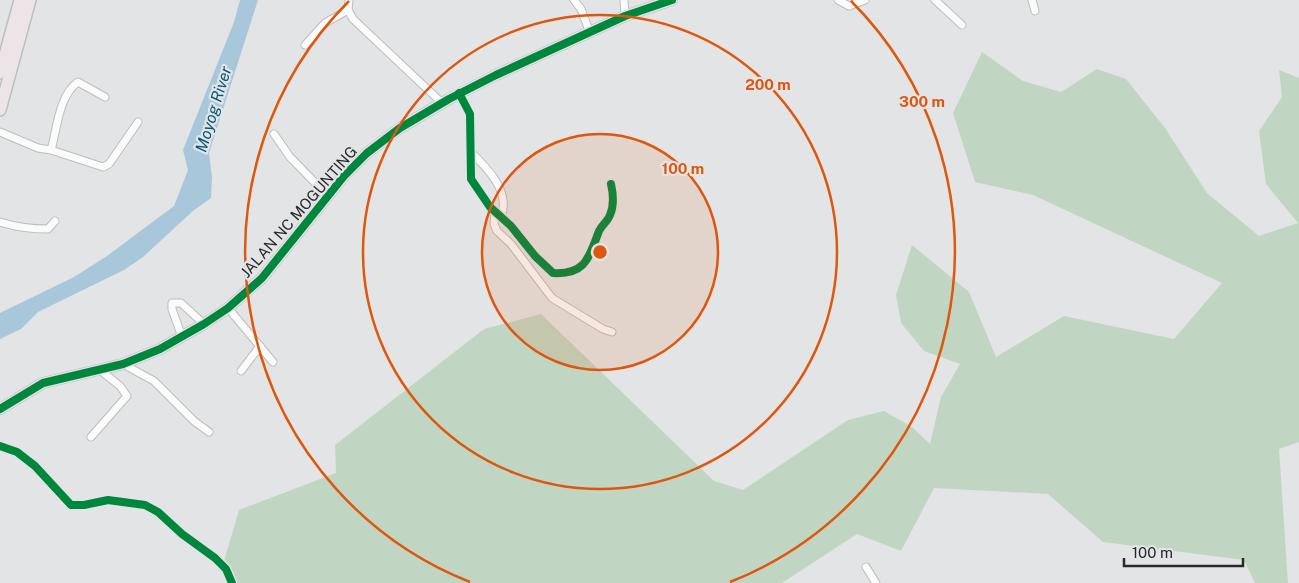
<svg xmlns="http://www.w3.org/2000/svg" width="1299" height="583" font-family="'Public Sans',sans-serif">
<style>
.green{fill:#c1d6c2}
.water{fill:#a8c7db}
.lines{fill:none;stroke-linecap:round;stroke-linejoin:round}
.street-casing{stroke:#bcbebe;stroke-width:9}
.secondary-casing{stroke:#bcbebe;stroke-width:12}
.primary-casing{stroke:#bdbebf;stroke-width:14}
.street{stroke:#fbfbfb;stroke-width:7}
.secondary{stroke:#f3eff0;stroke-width:10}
.primary{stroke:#ece4e6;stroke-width:11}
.cycleway-casing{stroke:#e2e4e6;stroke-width:11}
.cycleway{stroke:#00873e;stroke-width:8}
.ring{fill:none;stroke:#de570e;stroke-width:2.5}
.labels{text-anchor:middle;stroke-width:4.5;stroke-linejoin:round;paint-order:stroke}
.street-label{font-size:15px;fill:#28292a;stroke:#e2e4e6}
.water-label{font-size:16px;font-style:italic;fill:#04567c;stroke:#e2e4e6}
.centre{fill:#de570e;stroke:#e2e4e6;stroke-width:2.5}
.ring-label{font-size:15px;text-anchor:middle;font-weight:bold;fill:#de570e;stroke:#e2e4e6;stroke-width:4.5;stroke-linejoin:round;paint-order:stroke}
</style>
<rect width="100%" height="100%" fill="#e3e4e5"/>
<!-- green -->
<path class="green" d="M 982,52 L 1023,81 L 1061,92 L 1097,69 L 1126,79 L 1165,128 L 1207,193 L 1259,236 L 1298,223 L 1266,184 L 1259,131 L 1282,97 L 1279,70 L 1299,78 L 1299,442 L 1279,449 L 1288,583 L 1255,583 L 1244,560 L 1103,542 L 1048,494 L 934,488 L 901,551 L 857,534 L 782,583 L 230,583 L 222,568 L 239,510 L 336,473 L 335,445 L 484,329 L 541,314 L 714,481 L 743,490 L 848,420 L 884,411 L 912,427 L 930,444 L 941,397 L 960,364 L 924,351 L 901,323 L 896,295 L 912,245 L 969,292 L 996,357 L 1064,316 L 1174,339 L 1222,283 L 1033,195 L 975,182 L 953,113 Z"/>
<!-- water -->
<path class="water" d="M 240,0 L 258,0 L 209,153 L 212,177 L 211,198 L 194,210 L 143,257 L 124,270 L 38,312 L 21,329 L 0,339 L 0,313 L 74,277 L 107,256 L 174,206 L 188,170 L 183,150 L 234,22 Z"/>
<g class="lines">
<defs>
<g id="street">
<path d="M 349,0 L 348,10 L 353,19 L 442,103"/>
<path d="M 574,0 L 581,9 L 590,33"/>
<path d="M 624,0 L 625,16"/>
<path d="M 838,0 L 849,6 L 865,0"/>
<path d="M 935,0 L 962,25"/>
<path d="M 1032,0 L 1035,11"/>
<path d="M 305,45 L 325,23 L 348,10"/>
<path d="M 459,93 L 470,114 L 471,179 L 490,207 L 511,226 L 535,256 L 553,273 C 586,275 589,257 599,231 C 602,225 608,221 610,215 C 614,206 613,193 611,184"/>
<path d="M 0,132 L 38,148 L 51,150 C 57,129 59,95 78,82 L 105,97"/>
<path d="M 274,134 L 290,157 L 327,195"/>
<path d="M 51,150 L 103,167 L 109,164 L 138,122"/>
<path d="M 470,151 C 487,168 511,191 501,217"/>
<path d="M 495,213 L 494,224 L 497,231 L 511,244 L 552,298 L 603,329 L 612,332"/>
<path d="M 0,222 C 16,227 31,229 48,229 L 55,221"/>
<path d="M 228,308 L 273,362"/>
<path d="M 182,337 L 172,309 L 172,303 L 181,303 L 204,324"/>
<path d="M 123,364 L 154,381 L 194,421 L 209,432"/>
<path d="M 241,371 L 260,346"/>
<path d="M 91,437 L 127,396 L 120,386 L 100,370"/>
<path d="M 0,446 L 17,452 L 35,466 L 71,505 L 84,505 L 108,500 L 145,505 L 158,512 L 182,534 L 215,558 L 226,569 L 232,583"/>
<path d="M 866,567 L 876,583"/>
</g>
<path id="secondary" d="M 0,409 L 43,383 L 123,364 L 160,349 L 204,324 L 228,308 L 262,278 L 344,176 L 367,153 L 400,128 L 449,99 L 496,75 L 625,16 L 672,0"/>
<g id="primary">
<path d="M 0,73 L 20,0"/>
<path d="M 0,110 L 30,0"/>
</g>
</defs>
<!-- street casing -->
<use href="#street" class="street-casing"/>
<!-- secondary casing -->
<use href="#secondary" class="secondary-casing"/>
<!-- primary casing -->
<use href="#primary" class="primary-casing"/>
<!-- street -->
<use href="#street" class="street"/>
<!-- secondary -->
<use href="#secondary" class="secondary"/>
<!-- primary -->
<use href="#primary" class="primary"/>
<defs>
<g id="cycleway">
<path d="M 459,93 L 470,114 L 471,179 L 490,207 L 511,226 L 535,256 L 553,273 C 586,275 589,257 599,231 C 602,225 608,221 610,215 C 614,206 613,193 611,184"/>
<path d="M 0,409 L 43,383 L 123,364 L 160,349 L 204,324 L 228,308 L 262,278 L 344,176 L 367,153 L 400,128 L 449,99 L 496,75 L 625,16 L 672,0"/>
<path d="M 0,446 L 17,452 L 35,466 L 71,505 L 84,505 L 108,500 L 145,505 L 158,512 L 182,534 L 215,558 L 226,569 L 232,583"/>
</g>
</defs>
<!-- cycleway casing -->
<use href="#cycleway" class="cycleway-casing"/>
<!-- cycleway -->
<use href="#cycleway" class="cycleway"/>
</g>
<!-- distance rings -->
<circle cx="600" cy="252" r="118" fill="#de570e" fill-opacity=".12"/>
<g class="ring">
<circle cx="600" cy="252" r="118"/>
<circle cx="600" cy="252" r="237"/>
<path d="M470 582A355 355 0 0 1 349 1M851 1A355 355 0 0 1 730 582"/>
</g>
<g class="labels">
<!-- street labels -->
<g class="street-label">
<text transform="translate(299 212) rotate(-49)" y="5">JALAN NC MOGUNTING</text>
</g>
<!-- water labels -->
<g class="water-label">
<text transform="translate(213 109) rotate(-73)" y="6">Moyog River</text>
</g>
</g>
<circle cx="600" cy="252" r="8" class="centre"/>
<g class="ring-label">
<text x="768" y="90">200 m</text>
<text x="922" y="107">300 m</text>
<text x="683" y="174">100 m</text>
</g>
<!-- scale -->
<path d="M1124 558v8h119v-8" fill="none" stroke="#28292a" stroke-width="2.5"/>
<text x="1132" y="558" font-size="15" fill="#28292a" stroke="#e2e4e6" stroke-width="4" paint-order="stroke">100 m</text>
</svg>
